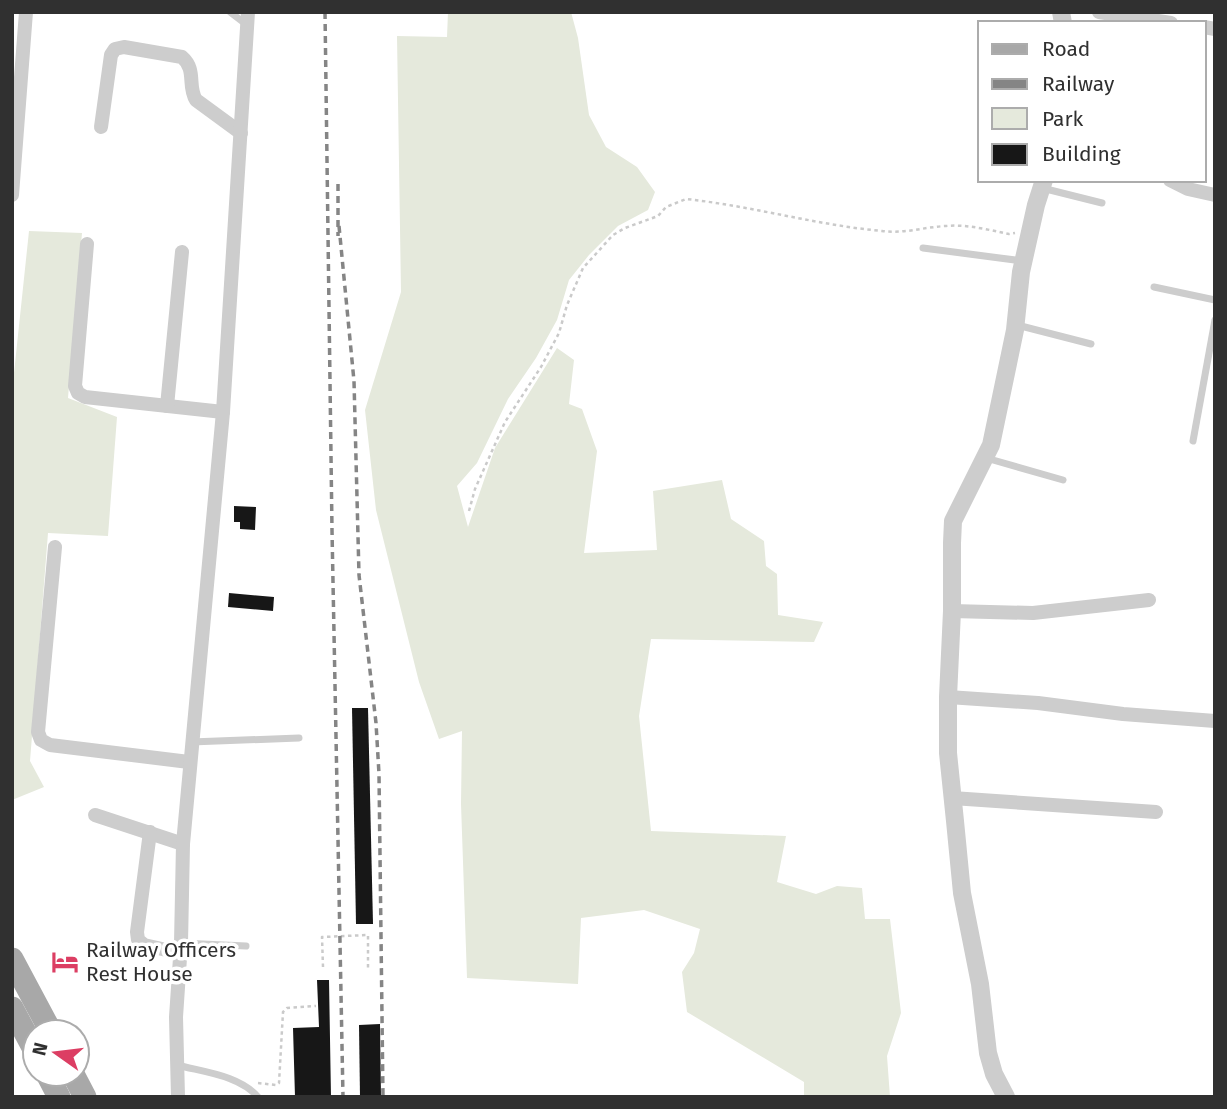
<svg xmlns="http://www.w3.org/2000/svg" width="1227" height="1109" font-family="'Fira Sans',sans-serif">
<style>
.green{fill:#e5e9dc}
.building{fill:#171717}
.lines{fill:none;stroke-linecap:round;stroke-linejoin:round}
.path{stroke:#cacaca;stroke-width:2.5;stroke-dasharray:3.5 3.5;stroke-linecap:butt}
.service{stroke:#cdcdcd;stroke-width:7}
.minor{stroke:#cdcdcd;stroke-width:14}
.tertiary{stroke:#cdcdcd;stroke-width:18}
.primary{stroke:#a8a8a8;stroke-width:23}
.rail{stroke:#858585;stroke-width:3.5;stroke-dasharray:7 5;stroke-linecap:butt}
.labels{text-anchor:middle;stroke-width:7;stroke-linejoin:round;paint-order:stroke}
.poi-label{font-size:21px;fill:#303030;stroke:#fff;text-anchor:start}
</style>
<rect width="100%" height="100%" fill="#fff"/>
<!-- green -->
<g class="green">
<path d="M 448,12 L 571,12 L 578,38 L 589,115 L 606,147 L 637,167 L 655,192 L 648,210 L 618,226 L 589,255 L 569,280 L 557,320 L 536,358 L 508,399 L 477,463 L 457,486 L 468,527 L 495,448 L 557,348 L 574,360 L 569,404 L 582,409 L 597,451 L 584,553 L 657,550 L 653,491 L 722,480 L 731,519 L 764,541 L 766,566 L 777,574 L 778,615 L 823,622 L 814,642 L 651,639 L 639,716 L 651,831 L 786,836 L 777,882 L 816,894 L 837,886 L 862,888 L 865,919 L 890,919 L 901,1013 L 887,1056 L 890,1097 L 804,1097 L 804,1082 L 687,1012 L 682,972 L 694,953 L 700,929 L 644,910 L 581,918 L 578,984 L 467,978 L 461,804 L 462,731 L 439,739 L 419,682 L 376,510 L 365,410 L 401,292 L 397,36 L 447,37 Z"/>
<path d="M 29,231 L 82,233 L 68,398 L 117,417 L 108,536 L 48,533 L 30,761 L 44,787 L 12,800 L 12,392 Z"/>
</g>
<!-- building -->
<g class="building">
<path d="M 234,506 L 256,507 L 255,530 L 240,529 L 240,522 L 234,522 Z"/>
<path d="M 229,593 L 274,597 L 273,611 L 228,607 Z"/>
<path d="M 352,708 L 368,708 L 373,924 L 356,924 Z"/>
<path d="M 317,980 L 329,980 L 331,1097 L 295,1097 L 293,1028 L 319,1027 Z"/>
<path d="M 380,1024 L 381,1097 L 360,1097 L 359,1025 Z"/>
</g>
<g class="lines">
<!-- path -->
<g class="path">
<path d="M 469,511 L 475,489 L 505,422 L 541,367 L 559,333 L 567,305 L 583,268 L 613,235 L 625,228 L 658,216 L 666,207 L 686,199 C 752,206 816,225 882,231 C 904,234 924,227 946,226 C 967,224 989,230 1009,234 L 1015,233"/>
<path d="M 323,967 L 322,937 L 368,935 L 368,969"/>
<path d="M 258,1083 L 276,1085 L 279,1083 L 283,1012 L 287,1008 L 316,1006"/>
</g>
<!-- service -->
<g class="service">
<path d="M 230,12 L 247,25"/>
<path d="M 1042,188 L 1102,203"/>
<path d="M 923,248 L 1023,261"/>
<path d="M 1154,287 L 1215,300"/>
<path d="M 1017,325 L 1091,344"/>
<path d="M 1193,441 L 1215,320"/>
<path d="M 986,458 L 1063,480"/>
<path d="M 191,742 L 299,738"/>
<path d="M 181,943 L 246,946"/>
<path d="M 177,1065 C 203,1072 239,1075 258,1097"/>
</g>
<!-- minor -->
<g class="minor">
<path d="M 1099,12 L 1171,23"/>
<path d="M 1204,27 L 1215,29"/>
<path d="M 101,127 L 111,55 L 115,49 L 124,47 L 182,57 C 197,70 187,86 196,100 L 241,133"/>
<path d="M 1170,180 L 1188,189 L 1215,195"/>
<path d="M 12,195 L 26,12"/>
<path d="M 87,244 L 75,386 L 78,393 L 85,397 L 223,412"/>
<path d="M 167,406 L 182,252"/>
<path d="M 55,547 L 38,732 L 41,740 L 50,745 L 189,762"/>
<path d="M 952,611 L 1033,613 L 1149,600"/>
<path d="M 948,697 L 1038,703 L 1123,714 L 1215,721"/>
<path d="M 952,798 L 1156,812"/>
<path d="M 95,815 L 183,844"/>
<path d="M 150,832 L 137,932 L 138,940 L 144,945 L 180,953"/>
<path d="M 178,1097 L 176,1017 L 181,943 L 183,844 L 223,412 L 248,12"/>
</g>
<!-- tertiary -->
<g class="tertiary">
<path d="M 1061,12 L 1063,23"/>
<path d="M 1006,1097 L 994,1074 L 988,1053 L 980,984 L 962,893 L 955,821 L 948,753 L 948,697 L 952,611 L 952,543 L 953,521 L 991,445 L 1015,330 L 1021,272 L 1036,205 L 1044,180"/>
</g>
<!-- primary -->
<g class="primary">
<path d="M 12,959 L 51,1032"/>
<path d="M 12,1008 L 35,1051"/>
<path d="M 47,1074 L 59,1097"/>
<path d="M 73,1074 L 85,1097"/>
</g>
<!-- rail -->
<g class="rail">
<path d="M 325,12 L 332,530 L 343,1097"/>
<path d="M 338,184 L 338,236"/>
<path d="M 339,226 L 354,381 L 359,575 L 376,723 L 379,774 L 383,1097"/>
</g>
</g>
<!-- icons -->
<defs>
<symbol id="hotel-bare" viewBox="-9 -9 18 18"><path d="M-6-4.5h1.5V1H6V5H4.5V3h-9V5H-6ZM-4 0a1.8 1.8 0 1 1 3.6 0ZM.5 0V-2.5h3Q6-2.5 6 0Z" fill="#dc3e63" stroke="#fff" stroke-width="2.5" paint-order="stroke"/></symbol>
</defs>
<g fill-rule="evenodd">
<use href="#hotel-bare" x="46" y="943" width="38" height="38"/>
</g>
<g class="labels">
<!-- poi labels -->
<g class="poi-label">
<text x="86" y="957">Railway Officers<tspan x="86" dy="24">Rest House</tspan></text>
</g>
</g>
<!-- border -->
<rect width="1227" height="1109" fill="none" stroke="#303030" stroke-width="28"/>
<!-- legend -->
<rect x="978" y="21" width="228" height="161" fill="#ffffff" stroke="#acacac" stroke-width="2"/>
<rect x="992" y="44" width="35" height="10" fill="#a8a8a8" stroke="#acacac" stroke-width="2"/>
<text x="1042" y="56" font-size="21" fill="#303030">Road</text>
<rect x="992" y="79" width="35" height="10" fill="#858585" stroke="#acacac" stroke-width="2"/>
<text x="1042" y="91" font-size="21" fill="#303030">Railway</text>
<rect x="992" y="108" width="35" height="21" fill="#e5e9dc" stroke="#acacac" stroke-width="2"/>
<text x="1042" y="126" font-size="21" fill="#303030">Park</text>
<rect x="992" y="144" width="35" height="21" fill="#171717" stroke="#acacac" stroke-width="2"/>
<text x="1042" y="161" font-size="21" fill="#303030">Building</text>
<!-- north arrow -->
<g transform="translate(56 1053) rotate(284)"><circle r="33" fill="#ffffff" stroke="#acacac" stroke-width="2"/>
<path d="M0-5L12 26L0 18L-12 26Z" fill="#dc3e63"/>
<text y="-10" font-size="19" font-weight="bold" text-anchor="middle" fill="#303030">N</text>
</g>
</svg>
